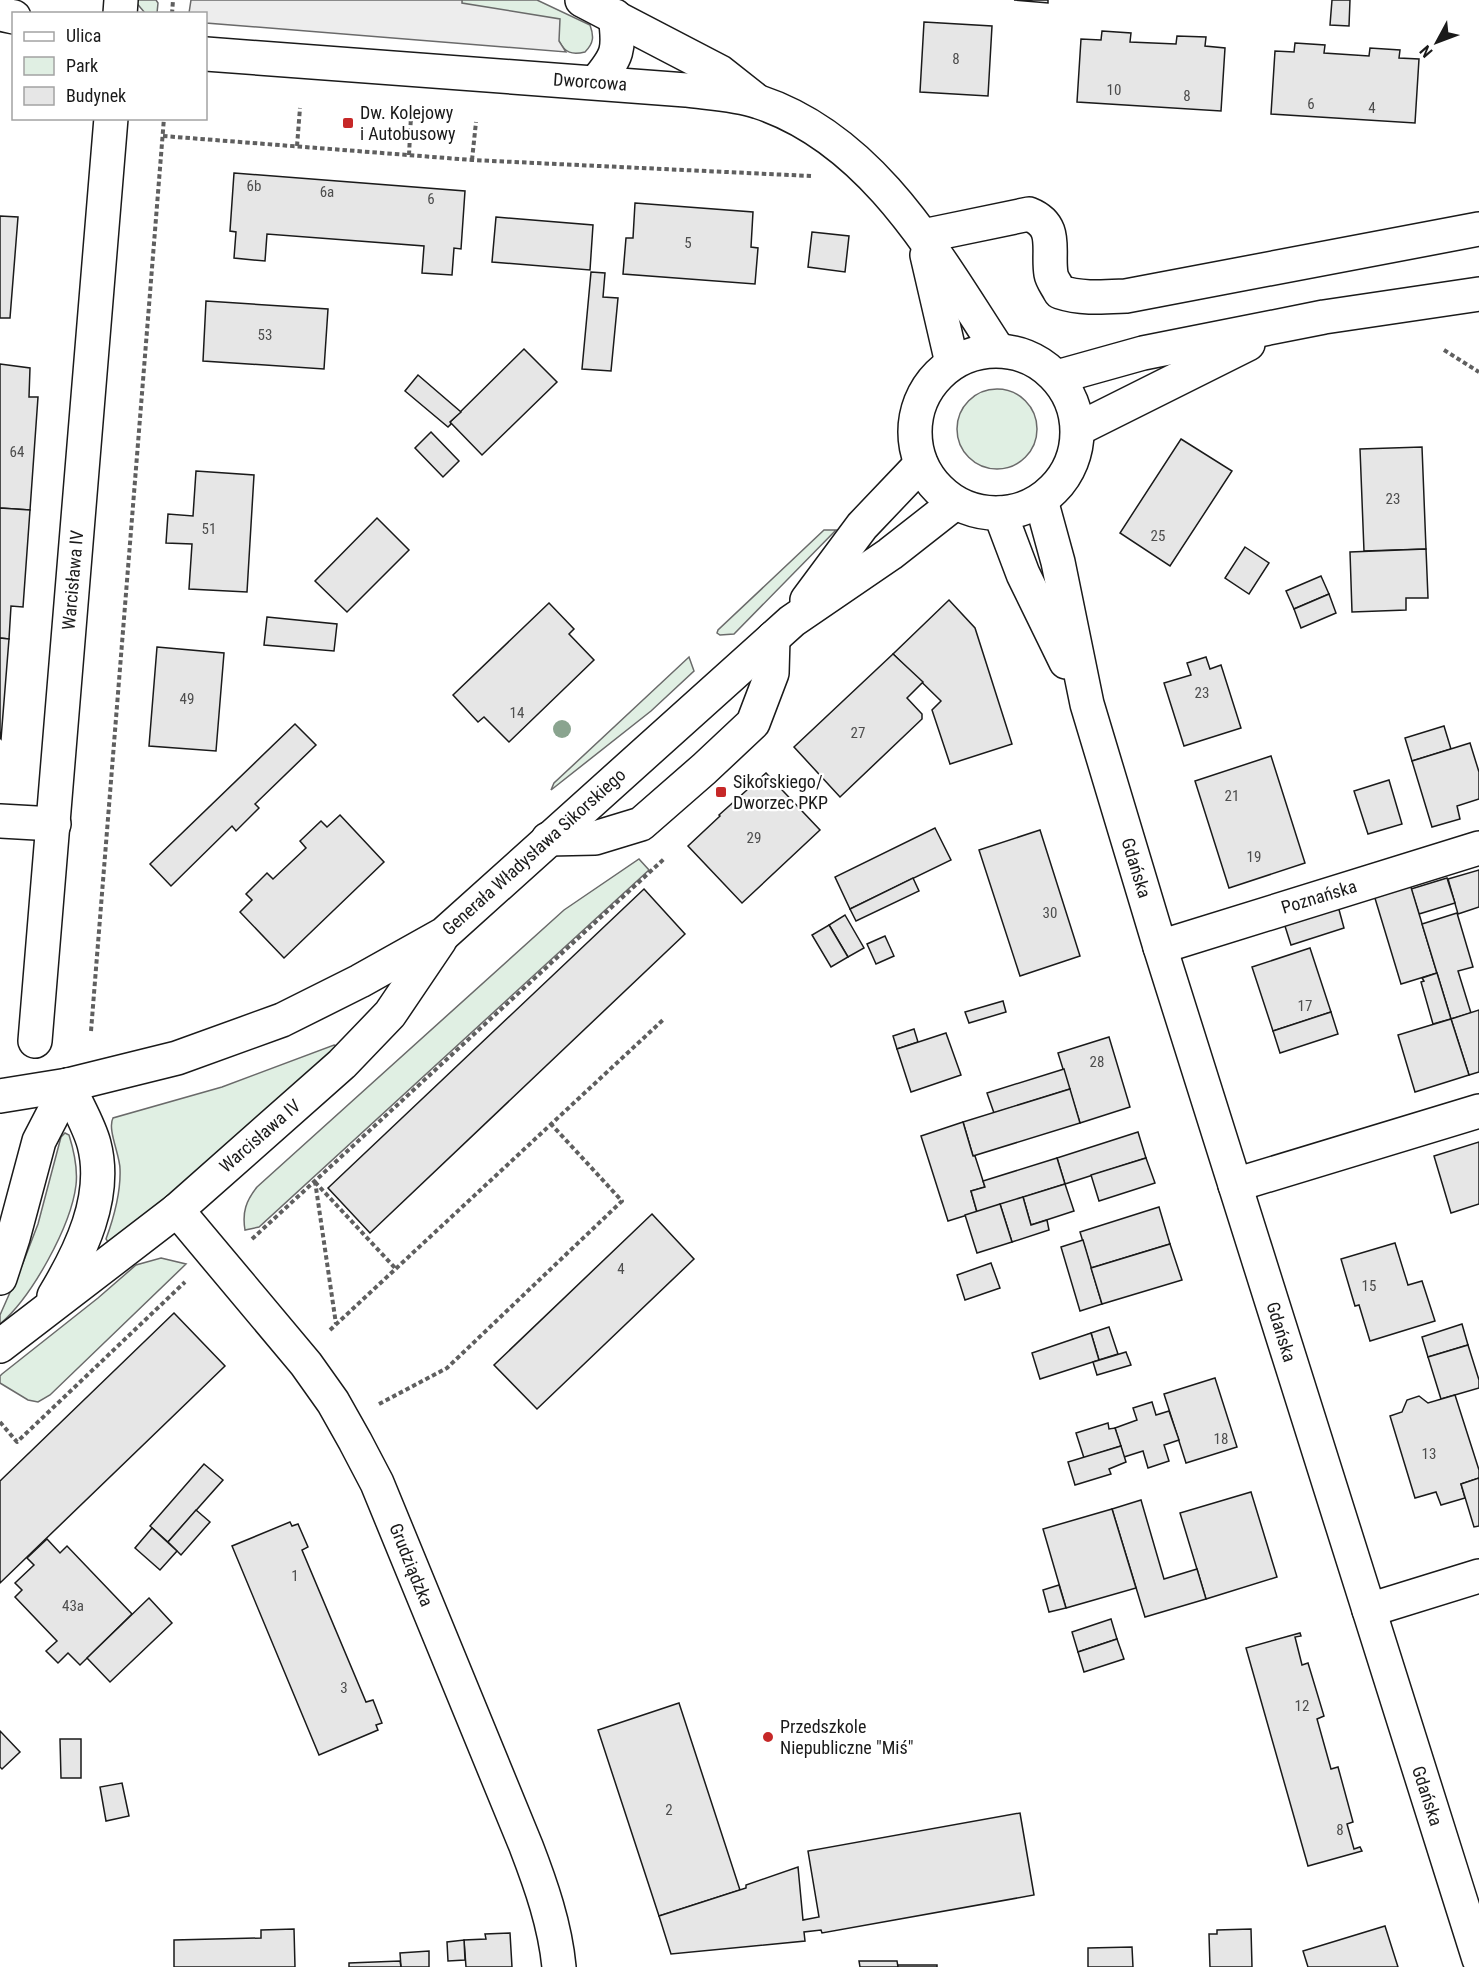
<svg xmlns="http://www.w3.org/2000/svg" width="1479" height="1967" font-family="'Roboto Condensed',sans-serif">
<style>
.green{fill:#e0efe3;stroke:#6a6a6a;stroke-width:1.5}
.parking{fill:#ededed;stroke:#6a6a6a;stroke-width:1.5}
.building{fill:#e6e6e6;stroke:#1a1a1a;stroke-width:1.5}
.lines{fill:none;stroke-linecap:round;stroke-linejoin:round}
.minor-casing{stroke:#1a1a1a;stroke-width:36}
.path{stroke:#5f5f5f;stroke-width:4;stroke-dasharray:4.5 3;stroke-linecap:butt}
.minor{stroke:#fff;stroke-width:33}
.tree{fill:#8aa48f}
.poi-dot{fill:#c62828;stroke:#fff;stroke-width:2}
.labels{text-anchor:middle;stroke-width:4.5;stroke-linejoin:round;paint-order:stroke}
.number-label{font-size:15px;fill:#4d4d4d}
.street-label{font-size:18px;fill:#1a1a1a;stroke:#fff}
.poi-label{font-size:18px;fill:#1a1a1a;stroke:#fff;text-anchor:start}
</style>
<rect width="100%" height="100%" fill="#fff"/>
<!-- green -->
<g class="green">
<path d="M 134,0 L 156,0 L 158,3 L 157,13 L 145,13 Z"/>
<path d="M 462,0 L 537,0 L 590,25 C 594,36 594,43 585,52 C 572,55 565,53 559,41 L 461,3 Z"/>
<circle cx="997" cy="429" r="40"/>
<path d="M 824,530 L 836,530 L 734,634 L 720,635 L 717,633 L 718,630 Z"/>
<path d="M 689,657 L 694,671 L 651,711 L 551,790 L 554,783 Z"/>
<path d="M 639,859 L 649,870 L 259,1227 L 245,1230 C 242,1212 246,1201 257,1187 L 564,910 Z"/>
<path d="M 334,1045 L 339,1047 L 161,1203 L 112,1241 L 108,1242 L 106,1239 C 114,1217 121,1193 120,1169 C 120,1155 107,1129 113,1118 L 222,1087 Z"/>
<path d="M 65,1133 L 69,1135 C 74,1151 78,1168 76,1185 C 71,1226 32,1297 0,1324 L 0,1315 L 23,1263 L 38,1224 L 61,1137 Z"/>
<path d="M 161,1258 L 186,1264 L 50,1395 L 38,1402 L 28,1400 L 0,1383 L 0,1376 L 2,1374 L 98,1298 L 136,1265 Z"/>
</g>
<!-- parking -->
<path class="parking" d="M 191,0 L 462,0 L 462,3 L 560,19 L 559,41 L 566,52 L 206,23 L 206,14 L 189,13 Z"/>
<!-- building -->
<g class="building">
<path d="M 1014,0 L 1048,0 L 1048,3 Z"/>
<path d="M 1332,0 L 1350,0 L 1349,26 L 1330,25 Z"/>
<path d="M 924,22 L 992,26 L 988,96 L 920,92 Z"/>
<path d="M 1102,31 L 1131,33 L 1130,42 L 1176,44 L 1177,36 L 1206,37 L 1205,46 L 1225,48 L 1221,111 L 1077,102 L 1081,39 L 1101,40 Z"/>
<path d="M 1295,43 L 1325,45 L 1324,53 L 1369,56 L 1370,48 L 1400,50 L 1399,58 L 1419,59 L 1415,123 L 1271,114 L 1275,51 L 1294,52 Z"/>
<path d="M 234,173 L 465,191 L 461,249 L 454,248 L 452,275 L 422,273 L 424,246 L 267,234 L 265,261 L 234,258 L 236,232 L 230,231 Z"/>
<path d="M 635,203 L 753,212 L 751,247 L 758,248 L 755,284 L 623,274 L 626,238 L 633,238 Z"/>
<path d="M 0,216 L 18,217 L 10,318 L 0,318 Z"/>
<path d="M 496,217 L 593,225 L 590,270 L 492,262 Z"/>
<path d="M 812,232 L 849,236 L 845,272 L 808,267 Z"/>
<path d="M 591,272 L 605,273 L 603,297 L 618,298 L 611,371 L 582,369 Z"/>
<path d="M 206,301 L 328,309 L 324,369 L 203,361 Z"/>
<path d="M 524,349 L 557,382 L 482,455 L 450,422 Z"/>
<path d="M 0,364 L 30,368 L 29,397 L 38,397 L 30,510 L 0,508 Z"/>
<path d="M 418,375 L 461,412 L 450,422 L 451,424 L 448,427 L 405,391 Z"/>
<path d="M 431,432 L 459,461 L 443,477 L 415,448 Z"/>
<path d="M 1181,439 L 1232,471 L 1170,566 L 1120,533 Z"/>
<path d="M 1422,447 L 1426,549 L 1364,551 L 1360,449 Z"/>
<path d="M 196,471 L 254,475 L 247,592 L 189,589 L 192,544 L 166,543 L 168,514 L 193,516 Z"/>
<path d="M 0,508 L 30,510 L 23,607 L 11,606 L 9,639 L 0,638 Z"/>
<path d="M 377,518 L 409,550 L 347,612 L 315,581 Z"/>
<path d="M 1245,547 L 1269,563 L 1249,594 L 1225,578 Z"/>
<path d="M 1426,549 L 1428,598 L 1406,598 L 1406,610 L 1352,612 L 1350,552 Z"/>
<path d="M 1321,576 L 1329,594 L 1294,609 L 1286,591 Z"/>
<path d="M 1329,594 L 1336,613 L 1301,628 L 1294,609 Z"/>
<path d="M 949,600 L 975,628 L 1012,744 L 950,764 L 932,710 L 941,701 L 893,654 Z"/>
<path d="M 549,603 L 574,629 L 569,634 L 594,660 L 509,742 L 484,717 L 478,722 L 453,695 Z"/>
<path d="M 267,617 L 337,624 L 334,651 L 264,645 Z"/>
<path d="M 0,638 L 9,639 L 1,739 L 0,738 Z"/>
<path d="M 157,647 L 224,653 L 216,751 L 149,746 Z"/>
<path d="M 893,654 L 923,682 L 907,698 L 922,714 L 922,719 L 840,797 L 794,747 Z"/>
<path d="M 1206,657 L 1210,669 L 1221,665 L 1241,728 L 1184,746 L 1164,683 L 1191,675 L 1187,663 Z"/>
<path d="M 295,724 L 316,745 L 255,804 L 259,808 L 236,831 L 232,826 L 171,886 L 150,864 Z"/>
<path d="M 1444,726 L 1451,749 L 1412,761 L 1405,738 Z"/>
<path d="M 1470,743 L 1479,772 L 1479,799 L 1457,806 L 1460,819 L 1432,827 L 1412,761 Z"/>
<path d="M 1271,756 L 1305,863 L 1229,888 L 1195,781 Z"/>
<path d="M 766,773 L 820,830 L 742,903 L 688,846 L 720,816 L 719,815 Z"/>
<path d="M 1389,780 L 1402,824 L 1368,834 L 1354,791 Z"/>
<path d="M 340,815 L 384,862 L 284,958 L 240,912 L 252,900 L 246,894 L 267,873 L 273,879 L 306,848 L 300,841 L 321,821 L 327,827 Z"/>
<path d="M 935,828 L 951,860 L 850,909 L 835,877 Z"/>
<path d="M 1040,830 L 1080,956 L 1020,976 L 979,850 Z"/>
<path d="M 1479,870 L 1479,907 L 1458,914 L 1448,879 Z"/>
<path d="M 913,878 L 919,891 L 856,921 L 850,909 Z"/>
<path d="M 1447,878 L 1455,903 L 1419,914 L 1411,889 Z"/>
<path d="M 1410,884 L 1437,973 L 1401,984 L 1374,895 Z"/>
<path d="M 644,889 L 685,934 L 370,1233 L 328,1188 Z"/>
<path d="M 1338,906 L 1344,928 L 1291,945 L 1284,923 Z"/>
<path d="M 1457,913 L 1473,967 L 1458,971 L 1471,1013 L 1451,1019 L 1422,924 Z"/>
<path d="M 845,915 L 864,948 L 848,957 L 829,925 Z"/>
<path d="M 829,925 L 848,957 L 831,967 L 812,935 Z"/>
<path d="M 885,936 L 894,956 L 876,964 L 867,944 Z"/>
<path d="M 1310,948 L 1331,1012 L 1273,1031 L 1252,967 Z"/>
<path d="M 1437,973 L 1451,1019 L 1433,1024 L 1421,982 L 1424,981 L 1422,978 Z"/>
<path d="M 1003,1001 L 1006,1012 L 969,1023 L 965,1012 Z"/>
<path d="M 1479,1010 L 1479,1072 L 1469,1075 L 1451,1019 Z"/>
<path d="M 1331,1012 L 1338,1034 L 1280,1053 L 1273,1031 Z"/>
<path d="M 1451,1019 L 1469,1075 L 1415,1092 L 1398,1035 Z"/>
<path d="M 914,1029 L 918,1042 L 897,1049 L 893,1036 Z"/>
<path d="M 946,1033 L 961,1075 L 911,1092 L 897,1049 Z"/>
<path d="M 1109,1037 L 1130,1107 L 1080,1123 L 1058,1053 Z"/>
<path d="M 1064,1069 L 1070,1089 L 994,1113 L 987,1093 Z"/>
<path d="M 1070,1089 L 1080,1123 L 973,1156 L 963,1122 Z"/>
<path d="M 963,1122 L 973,1156 L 975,1156 L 985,1187 L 971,1191 L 977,1212 L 948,1221 L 921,1136 Z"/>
<path d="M 1138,1132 L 1146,1158 L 1065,1184 L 1057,1158 Z"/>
<path d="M 1479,1142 L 1479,1204 L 1451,1213 L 1434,1156 Z"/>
<path d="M 1057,1158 L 1065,1184 L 977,1212 L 971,1191 L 985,1187 L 983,1181 Z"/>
<path d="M 1146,1158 L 1155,1183 L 1099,1201 L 1091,1175 Z"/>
<path d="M 1065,1184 L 1074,1211 L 1031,1225 L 1023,1197 Z"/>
<path d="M 1023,1197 L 1031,1225 L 1047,1220 L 1049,1230 L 1012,1242 L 1000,1204 Z"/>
<path d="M 1000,1204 L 1012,1242 L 977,1253 L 965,1215 Z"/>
<path d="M 1159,1207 L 1170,1244 L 1091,1268 L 1080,1232 Z"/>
<path d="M 652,1214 L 694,1259 L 537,1409 L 494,1365 Z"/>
<path d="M 1083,1240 L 1102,1304 L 1080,1311 L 1061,1247 Z"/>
<path d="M 1395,1243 L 1408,1285 L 1422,1281 L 1435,1321 L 1370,1341 L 1359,1305 L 1355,1306 L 1341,1259 Z"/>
<path d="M 1170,1244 L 1182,1280 L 1102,1304 L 1091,1268 Z"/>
<path d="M 991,1263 L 1000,1288 L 965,1300 L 957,1275 Z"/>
<path d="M 174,1313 L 225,1366 L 0,1583 L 0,1481 Z"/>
<path d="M 1462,1324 L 1468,1345 L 1428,1357 L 1422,1337 Z"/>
<path d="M 1109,1327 L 1118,1354 L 1099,1360 L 1091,1333 Z"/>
<path d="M 1091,1333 L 1099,1360 L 1040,1379 L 1032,1353 Z"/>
<path d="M 1468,1345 L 1479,1380 L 1479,1388 L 1441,1399 L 1428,1357 Z"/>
<path d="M 1126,1352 L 1131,1365 L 1097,1375 L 1093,1362 Z"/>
<path d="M 1215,1378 L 1237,1447 L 1186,1463 L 1164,1394 Z"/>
<path d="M 1455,1395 L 1479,1470 L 1479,1478 L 1461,1484 L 1465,1498 L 1441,1505 L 1436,1492 L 1415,1498 L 1390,1416 L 1402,1412 L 1407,1400 L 1419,1396 L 1428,1403 Z"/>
<path d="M 1152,1402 L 1156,1415 L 1169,1411 L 1179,1440 L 1164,1445 L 1169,1461 L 1148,1468 L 1143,1451 L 1124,1457 L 1115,1428 L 1137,1420 L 1133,1408 Z"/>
<path d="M 1108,1423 L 1109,1429 L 1115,1428 L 1121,1446 L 1084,1458 L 1076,1433 Z"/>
<path d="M 1121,1446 L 1126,1462 L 1109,1469 L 1111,1474 L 1075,1485 L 1068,1462 Z"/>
<path d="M 204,1464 L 223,1480 L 168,1542 L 150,1526 Z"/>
<path d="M 1479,1478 L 1479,1526 L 1474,1527 L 1461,1484 Z"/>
<path d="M 1251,1492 L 1277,1577 L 1206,1599 L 1180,1513 Z"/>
<path d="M 1141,1500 L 1164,1579 L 1197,1569 L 1206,1599 L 1145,1617 L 1112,1509 Z"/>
<path d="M 1112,1509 L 1136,1588 L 1066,1608 L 1043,1529 Z"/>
<path d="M 196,1510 L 210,1522 L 181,1555 L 168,1542 Z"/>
<path d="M 290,1522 L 292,1526 L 298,1524 L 308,1547 L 302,1550 L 366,1702 L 373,1700 L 382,1723 L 376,1725 L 378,1730 L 319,1755 L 232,1546 Z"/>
<path d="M 152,1528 L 177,1551 L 160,1570 L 135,1548 Z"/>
<path d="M 47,1539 L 60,1553 L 67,1546 L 132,1614 L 80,1665 L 68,1653 L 58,1663 L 46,1651 L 57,1641 L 15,1597 L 22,1590 L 15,1583 L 34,1565 L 27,1558 Z"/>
<path d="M 1059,1585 L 1066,1608 L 1049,1612 L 1043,1590 Z"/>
<path d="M 149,1598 L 172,1623 L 110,1682 L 87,1658 Z"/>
<path d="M 1111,1619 L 1117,1639 L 1078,1652 L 1072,1632 Z"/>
<path d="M 1300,1633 L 1301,1636 L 1295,1637 L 1302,1665 L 1308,1663 L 1324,1716 L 1317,1719 L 1331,1769 L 1338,1767 L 1353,1822 L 1347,1824 L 1354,1849 L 1360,1847 L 1362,1851 L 1308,1866 L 1246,1648 Z"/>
<path d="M 1117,1639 L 1124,1659 L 1084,1672 L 1078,1652 Z"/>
<path d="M 679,1703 L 740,1890 L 659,1916 L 598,1730 Z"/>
<path d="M 0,1731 L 20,1752 L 2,1769 L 0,1767 Z"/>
<path d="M 60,1739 L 81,1739 L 81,1778 L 61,1778 Z"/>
<path d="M 122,1783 L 129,1816 L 106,1821 L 100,1787 Z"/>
<path d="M 1020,1813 L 1034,1895 L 822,1933 L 821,1930 L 804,1932 L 805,1941 L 671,1954 L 659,1916 L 746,1888 L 746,1885 L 798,1867 L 803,1920 L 819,1917 L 808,1851 Z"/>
<path d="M 1385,1926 L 1398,1967 L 1308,1967 L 1303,1951 Z"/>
<path d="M 294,1929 L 295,1967 L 174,1967 L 174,1940 L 261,1938 L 261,1930 Z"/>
<path d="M 1251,1929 L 1252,1967 L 1210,1967 L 1209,1934 L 1217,1934 L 1217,1930 Z"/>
<path d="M 510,1933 L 512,1967 L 466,1967 L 464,1940 L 486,1939 L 485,1934 Z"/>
<path d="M 464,1940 L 465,1960 L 448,1961 L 447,1942 Z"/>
<path d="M 1132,1947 L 1133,1967 L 1088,1967 L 1088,1948 Z"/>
<path d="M 429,1951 L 429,1967 L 401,1967 L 400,1953 Z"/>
<path d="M 400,1961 L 401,1967 L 349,1967 L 349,1963 Z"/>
<path d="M 859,1961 L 897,1961 L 898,1967 L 860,1967 Z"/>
<rect x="898" y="1965" width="39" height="2"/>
</g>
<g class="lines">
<defs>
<g id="minor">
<path d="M 582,0 L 720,72 L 753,98"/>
<path d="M 0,14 L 14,17"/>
<path d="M 120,14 L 121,0"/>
<path d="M 206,54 L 686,90 C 709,93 737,94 759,102 C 873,140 936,255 998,350"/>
<path d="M 596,82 C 618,56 620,50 615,16"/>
<path d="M 923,236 L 1029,214 C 1059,226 1047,250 1051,274 C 1052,280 1057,286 1060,292 C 1081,299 1104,297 1126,296 L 1479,229"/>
<path d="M 927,255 L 952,363"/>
<circle cx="996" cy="432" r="81"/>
<path d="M 1057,377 L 1143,353 L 1324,317 L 1479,294"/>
<path d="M 1078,429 L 1248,344"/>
<path d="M 1041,500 L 1058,562 L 1087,704 L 1160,947 L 1479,1959"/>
<path d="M 1000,513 L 1023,574 L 1066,662"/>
<path d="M 807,600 L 862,526 L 921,464"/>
<path d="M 0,821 L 54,824"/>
<path d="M 548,839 L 595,838 L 641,824 L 704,769 L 753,723 L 772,673 L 773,638"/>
<path d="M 1160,947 L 1479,848"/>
<path d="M 35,1041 L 111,118"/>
<path d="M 0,1096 L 68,1085 L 177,1058 L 282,1020 L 360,981 L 444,934 L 792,621 L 890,554 L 955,503"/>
<path d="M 1235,1185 L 1479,1111"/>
<path d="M 177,1210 L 306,1364 L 333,1402 L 355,1441 L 377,1483 L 526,1846 C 541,1885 555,1925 559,1967"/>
<path d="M 0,1278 L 13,1238 L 39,1141 L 68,1085"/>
<path d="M 54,1296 C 80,1253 108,1197 94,1144 C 89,1125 76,1104 68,1085"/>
<path d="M 0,1346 L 177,1210 L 342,1064 L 390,1014 L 440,940"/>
<path d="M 1369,1610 L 1479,1576"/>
</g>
</defs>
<!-- minor casing -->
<use href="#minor" class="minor-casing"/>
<!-- path -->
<g class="path">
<path d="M 172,14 L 173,0"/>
<path d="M 163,136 L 472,160 L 811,176"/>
<path d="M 297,146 L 300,108"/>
<path d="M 409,155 L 411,116"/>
<path d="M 472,160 L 476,122"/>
<path d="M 1444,350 L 1479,372"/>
<path d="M 91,1031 L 164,118"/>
<path d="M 315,1181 L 336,1324"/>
<path d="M 315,1182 L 396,1269"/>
<path d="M 252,1239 L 665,858"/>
<path d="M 330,1330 L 664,1019"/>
<path d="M 379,1404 L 447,1368 L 622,1201 L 551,1124"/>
<path d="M 0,1422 L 17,1442 L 185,1282"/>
</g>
<!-- minor -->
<use href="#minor" class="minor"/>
</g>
<!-- trees -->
<circle class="tree" cx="562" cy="729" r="9"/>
<!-- markers -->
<g class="poi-dot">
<rect x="342" y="117" width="12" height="12" rx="3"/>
<rect x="715" y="786" width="12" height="12" rx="3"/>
<circle cx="768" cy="1737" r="6"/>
</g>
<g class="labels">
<!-- number labels -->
<g class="number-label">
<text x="956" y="64">8</text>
<text x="1114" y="95">10</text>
<text x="1187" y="101">8</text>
<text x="1311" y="109">6</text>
<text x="1372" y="113">4</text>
<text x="254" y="191">6b</text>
<text x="327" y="197">6a</text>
<text x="431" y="204">6</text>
<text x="688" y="248">5</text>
<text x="265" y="340">53</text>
<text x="17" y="457">64</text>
<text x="1393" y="504">23</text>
<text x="209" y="534">51</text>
<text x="1158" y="541">25</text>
<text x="1202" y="698">23</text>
<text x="187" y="704">49</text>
<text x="517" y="718">14</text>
<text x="858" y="738">27</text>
<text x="1232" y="801">21</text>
<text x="754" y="843">29</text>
<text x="1254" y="862">19</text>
<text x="1050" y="918">30</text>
<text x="1305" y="1011">17</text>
<text x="1097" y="1067">28</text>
<text x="621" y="1274">4</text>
<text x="1369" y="1291">15</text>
<text x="1221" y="1444">18</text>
<text x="1429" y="1459">13</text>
<text x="295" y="1581">1</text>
<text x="73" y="1611">43a</text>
<text x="344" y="1693">3</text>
<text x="1302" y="1711">12</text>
<text x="669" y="1815">2</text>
<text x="1340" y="1835">8</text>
</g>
<!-- street labels -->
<g class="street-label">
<text transform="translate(590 82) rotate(4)" y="6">Dworcowa</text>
<text transform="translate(73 580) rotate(-85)" y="6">Warcisława IV</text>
<text transform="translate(534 852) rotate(-42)" y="6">Generała Władysława Sikorskiego</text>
<text transform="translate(1136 868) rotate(73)" y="6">Gdańska</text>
<text transform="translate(1319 897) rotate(-17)" y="6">Poznańska</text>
<text transform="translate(260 1136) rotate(-41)" y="6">Warcisława IV</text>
<text transform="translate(1281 1332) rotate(73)" y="6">Gdańska</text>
<text transform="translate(411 1565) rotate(68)" y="6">Grudziądzka</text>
<text transform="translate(1427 1796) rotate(72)" y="6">Gdańska</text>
</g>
<!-- poi labels -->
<g class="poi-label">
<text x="360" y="119">Dw. Kolejowy<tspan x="360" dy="21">i Autobusowy</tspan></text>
<text x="733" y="788">Sikorskiego/<tspan x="733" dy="21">Dworzec PKP</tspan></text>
<text x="780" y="1733">Przedszkole<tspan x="780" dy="21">Niepubliczne "Miś"</tspan></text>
</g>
</g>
<!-- legend -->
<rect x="12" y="12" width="195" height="108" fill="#ffffff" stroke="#a3a3a3" stroke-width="1.5"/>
<rect x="24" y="32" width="30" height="9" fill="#ffffff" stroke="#a3a3a3" stroke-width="1.5"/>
<text x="66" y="42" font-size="18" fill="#1a1a1a">Ulica</text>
<rect x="24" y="57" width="30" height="18" fill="#e0efe3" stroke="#a3a3a3" stroke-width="1.5"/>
<text x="66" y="72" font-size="18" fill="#1a1a1a">Park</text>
<rect x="24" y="87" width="30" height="18" fill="#e6e6e6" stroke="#a3a3a3" stroke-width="1.5"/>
<text x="66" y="102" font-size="18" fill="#1a1a1a">Budynek</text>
<!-- north arrow -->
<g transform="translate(1437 42) rotate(229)" stroke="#ffffff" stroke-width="4.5" paint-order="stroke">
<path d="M0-4.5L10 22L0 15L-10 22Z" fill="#1a1a1a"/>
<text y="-9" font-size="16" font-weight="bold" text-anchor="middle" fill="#1a1a1a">N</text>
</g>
</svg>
